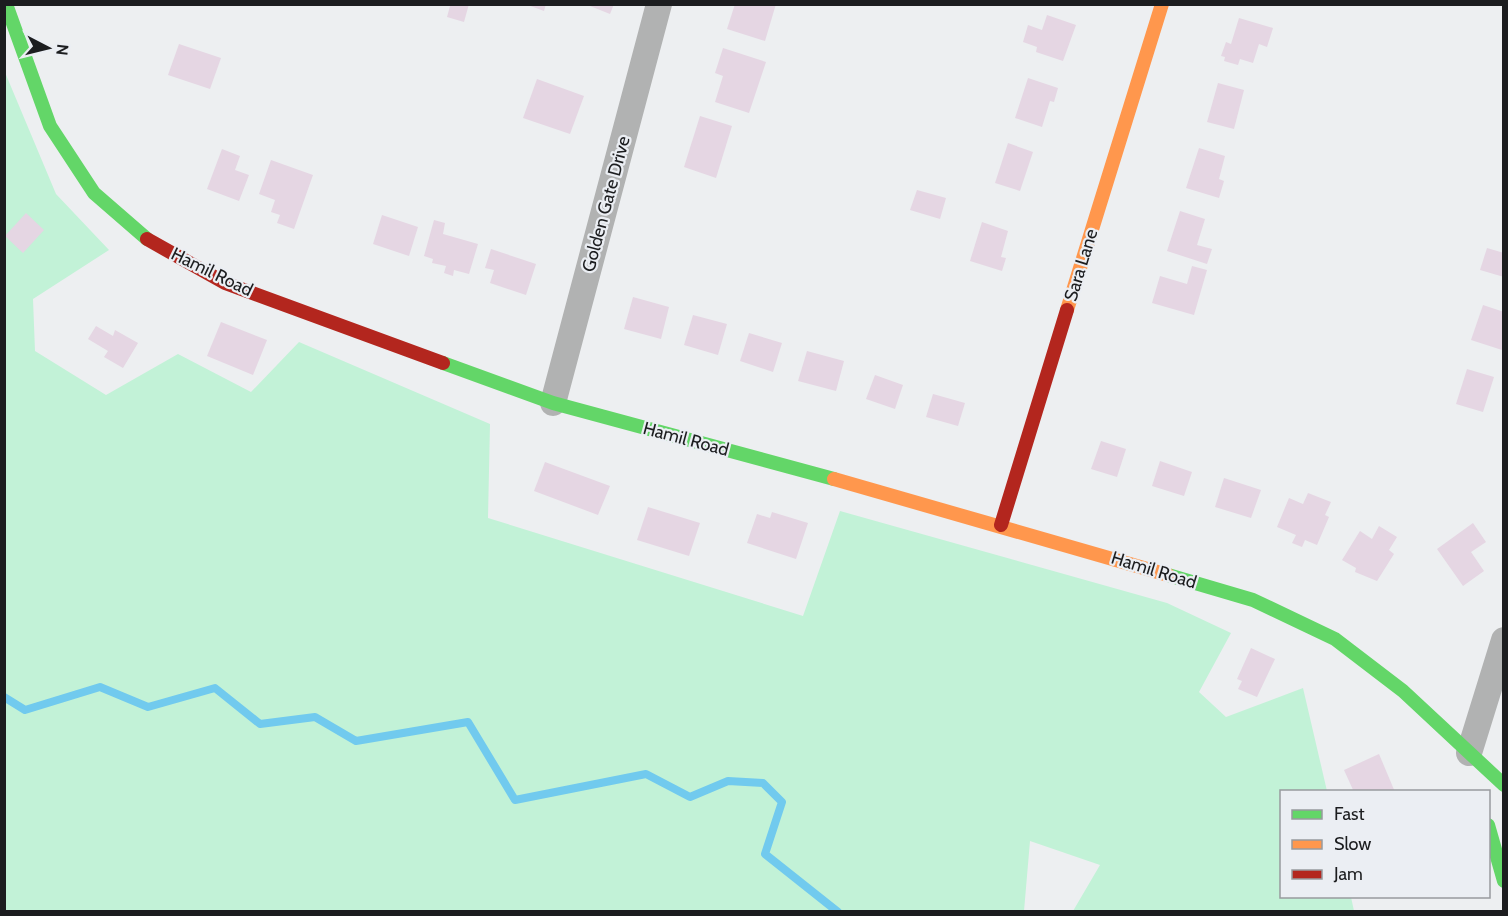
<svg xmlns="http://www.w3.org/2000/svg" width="1508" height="916" font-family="Cabin,sans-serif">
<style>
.green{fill:#c2f2d7}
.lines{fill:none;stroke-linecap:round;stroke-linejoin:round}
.stream{stroke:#71caee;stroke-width:8}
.building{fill:#e5d6e3}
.street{stroke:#b1b2b2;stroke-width:26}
.fast{stroke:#63d668;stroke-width:14}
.slow{stroke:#ff974d;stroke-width:14}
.jam{stroke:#b3261e;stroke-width:14}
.labels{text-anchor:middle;stroke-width:4.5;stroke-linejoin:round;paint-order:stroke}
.street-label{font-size:18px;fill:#1c1d1f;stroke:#ebeef3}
</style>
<rect width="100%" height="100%" fill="#edeff1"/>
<!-- green -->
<path class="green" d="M 4,70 L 56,194 L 109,250 L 33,299 L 35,351 L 106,395 L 178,354 L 251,392 L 299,342 L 490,424 L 488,518 L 803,616 L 840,511 L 1167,603 L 1231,633 L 1199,692 L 1226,717 L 1303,688 L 1327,791 L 1282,792 L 1282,896 L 1351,897 L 1354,911 L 1073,911 L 1100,865 L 1030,841 L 1024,911 L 5,911 Z"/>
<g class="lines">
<!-- stream -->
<path class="stream" d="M 4,697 L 25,710 L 100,687 L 148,707 L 215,688 L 260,724 L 315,717 L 356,741 L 468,722 L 515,800 L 646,774 L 690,797 L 728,781 L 763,783 L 782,802 L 765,854 L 838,912"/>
</g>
<!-- building -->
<g class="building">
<path d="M 446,4 L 469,4 L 464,22 L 447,17 L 450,6 Z"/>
<path d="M 525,4 L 546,4 L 544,11 Z"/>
<path d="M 585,4 L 614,4 L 610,14 Z"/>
<path d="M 735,4 L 776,4 L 765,41 L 727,29 Z"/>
<path d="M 1047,15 L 1076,25 L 1063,61 L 1036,52 L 1037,47 L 1023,42 L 1028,25 L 1042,30 Z"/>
<path d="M 1239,18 L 1273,28 L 1267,47 L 1259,44 L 1253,63 L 1240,59 L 1238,65 L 1224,61 L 1225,57 L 1221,56 L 1226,42 L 1231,44 Z"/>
<path d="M 179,44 L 221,58 L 210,89 L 168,75 Z"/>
<path d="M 723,48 L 766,62 L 749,113 L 715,102 L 723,76 L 715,73 Z"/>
<path d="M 1028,78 L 1058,88 L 1054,102 L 1050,101 L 1042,127 L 1015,118 Z"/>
<path d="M 537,79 L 584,96 L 570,134 L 523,118 Z"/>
<path d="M 1218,83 L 1244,90 L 1234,129 L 1207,122 Z"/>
<path d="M 700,116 L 732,126 L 716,178 L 684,167 Z"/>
<path d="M 1008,143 L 1033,152 L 1020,191 L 995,183 Z"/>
<path d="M 1199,148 L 1225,156 L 1219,179 L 1224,181 L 1219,198 L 1186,188 Z"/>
<path d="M 222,149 L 240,156 L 235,170 L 249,175 L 239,201 L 207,189 Z"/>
<path d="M 271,160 L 313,175 L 294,229 L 277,223 L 280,215 L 271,212 L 275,200 L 259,194 Z"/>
<path d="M 917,190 L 946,198 L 940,219 L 910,210 Z"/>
<path d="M 1180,211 L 1205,219 L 1197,245 L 1212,249 L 1207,264 L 1167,251 Z"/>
<path d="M 26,213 L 44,230 L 23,253 L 5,236 Z"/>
<path d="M 382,215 L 418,227 L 409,256 L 373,244 Z"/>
<path d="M 434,220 L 445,223 L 443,234 L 478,244 L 469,274 L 454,270 L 453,276 L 444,273 L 446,266 L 432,263 L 433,259 L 424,256 Z"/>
<path d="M 982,222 L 1008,231 L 1001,257 L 1006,258 L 1002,271 L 970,261 Z"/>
<path d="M 1487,248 L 1504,253 L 1504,277 L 1480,270 Z"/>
<path d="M 491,249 L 536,264 L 526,295 L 490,283 L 494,270 L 485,268 Z"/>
<path d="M 1192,266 L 1207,270 L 1194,315 L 1152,303 L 1160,276 L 1187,284 Z"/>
<path d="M 633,297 L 669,307 L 661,339 L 624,329 Z"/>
<path d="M 1483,305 L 1504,312 L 1502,350 L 1471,340 Z"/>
<path d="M 693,315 L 727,324 L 718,355 L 684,345 Z"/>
<path d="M 221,322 L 267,340 L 253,375 L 207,356 Z"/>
<path d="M 96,326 L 113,336 L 115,330 L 138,343 L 123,368 L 104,357 L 108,351 L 88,339 Z"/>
<path d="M 749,333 L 782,343 L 773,372 L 740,361 Z"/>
<path d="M 807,351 L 844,361 L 836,391 L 798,381 Z"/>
<path d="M 1467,369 L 1494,377 L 1483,412 L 1456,404 Z"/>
<path d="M 875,375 L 903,385 L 895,409 L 866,399 Z"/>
<path d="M 933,394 L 965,403 L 958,426 L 926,417 Z"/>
<path d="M 1101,441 L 1126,449 L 1117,477 L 1091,469 Z"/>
<path d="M 1160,461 L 1192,472 L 1184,496 L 1152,486 Z"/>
<path d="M 545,462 L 610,486 L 598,515 L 534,491 Z"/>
<path d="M 1224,478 L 1261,490 L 1251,518 L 1215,507 Z"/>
<path d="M 1308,493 L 1331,502 L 1325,515 L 1329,517 L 1317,545 L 1305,540 L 1302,547 L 1292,543 L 1296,535 L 1277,527 L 1289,498 L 1303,504 Z"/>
<path d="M 648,507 L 700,523 L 689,556 L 637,540 Z"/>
<path d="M 772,512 L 808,523 L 796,559 L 747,543 L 757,514 L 770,518 Z"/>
<path d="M 1473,523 L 1486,542 L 1471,552 L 1484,571 L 1463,586 L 1437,549 Z"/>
<path d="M 1379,526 L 1397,537 L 1389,550 L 1394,554 L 1377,581 L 1355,572 L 1356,568 L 1342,560 L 1360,531 L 1372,539 Z"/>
<path d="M 1251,648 L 1275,659 L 1257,697 L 1238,689 L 1242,681 L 1237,679 Z"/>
<path d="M 1379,754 L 1395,792 L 1354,792 L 1344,770 Z"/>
</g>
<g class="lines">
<!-- street -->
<g class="street">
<path d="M 553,403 L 659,4"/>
<path d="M 1469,753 L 1504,640"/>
</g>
<!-- fast -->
<g class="fast">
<path d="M 6,4 L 50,126 L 94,193 L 147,239"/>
<path d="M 443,363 L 553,403 L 834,479"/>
<path d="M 1168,575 L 1253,600 L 1335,639 L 1403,691 L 1504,785"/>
<path d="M 1488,825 L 1504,881"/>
</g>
<!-- slow -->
<g class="slow">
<path d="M 1067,310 L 1162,4"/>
<path d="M 834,479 L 1168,575"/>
</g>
<!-- jam -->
<g class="jam">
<path d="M 147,239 L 225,283 L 443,363"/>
<path d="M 1001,525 L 1067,310"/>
</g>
</g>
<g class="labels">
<!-- street labels -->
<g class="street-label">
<text transform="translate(606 204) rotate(-75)" y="6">Golden Gate Drive</text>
<text transform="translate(1081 265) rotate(-73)" y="6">Sara Lane</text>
<text transform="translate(212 272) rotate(26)" y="6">Hamil Road</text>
<text transform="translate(686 439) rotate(15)" y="6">Hamil Road</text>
<text transform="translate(1154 570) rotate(17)" y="6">Hamil Road</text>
</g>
</g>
<!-- border -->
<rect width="1508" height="916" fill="none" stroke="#1c1d1f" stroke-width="12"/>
<!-- legend -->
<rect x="1280" y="790" width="210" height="108" fill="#ebeef3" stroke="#989a9e" stroke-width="1.5"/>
<rect x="1292" y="810" width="30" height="9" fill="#63d668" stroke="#989a9e" stroke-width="1.5"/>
<text x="1334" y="820" font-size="18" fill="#1c1d1f">Fast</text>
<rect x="1292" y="840" width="30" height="9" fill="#ff974d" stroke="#989a9e" stroke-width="1.5"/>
<text x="1334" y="850" font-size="18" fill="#1c1d1f">Slow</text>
<rect x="1292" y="870" width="30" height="9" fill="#b3261e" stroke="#989a9e" stroke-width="1.5"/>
<text x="1334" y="880" font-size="18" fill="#1c1d1f">Jam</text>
<!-- north arrow -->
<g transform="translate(48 48) rotate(97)" stroke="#ebeef3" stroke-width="4.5" paint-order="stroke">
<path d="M0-4.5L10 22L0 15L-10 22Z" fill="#1c1d1f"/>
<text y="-9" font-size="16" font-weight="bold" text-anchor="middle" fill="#1c1d1f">N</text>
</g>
</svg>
